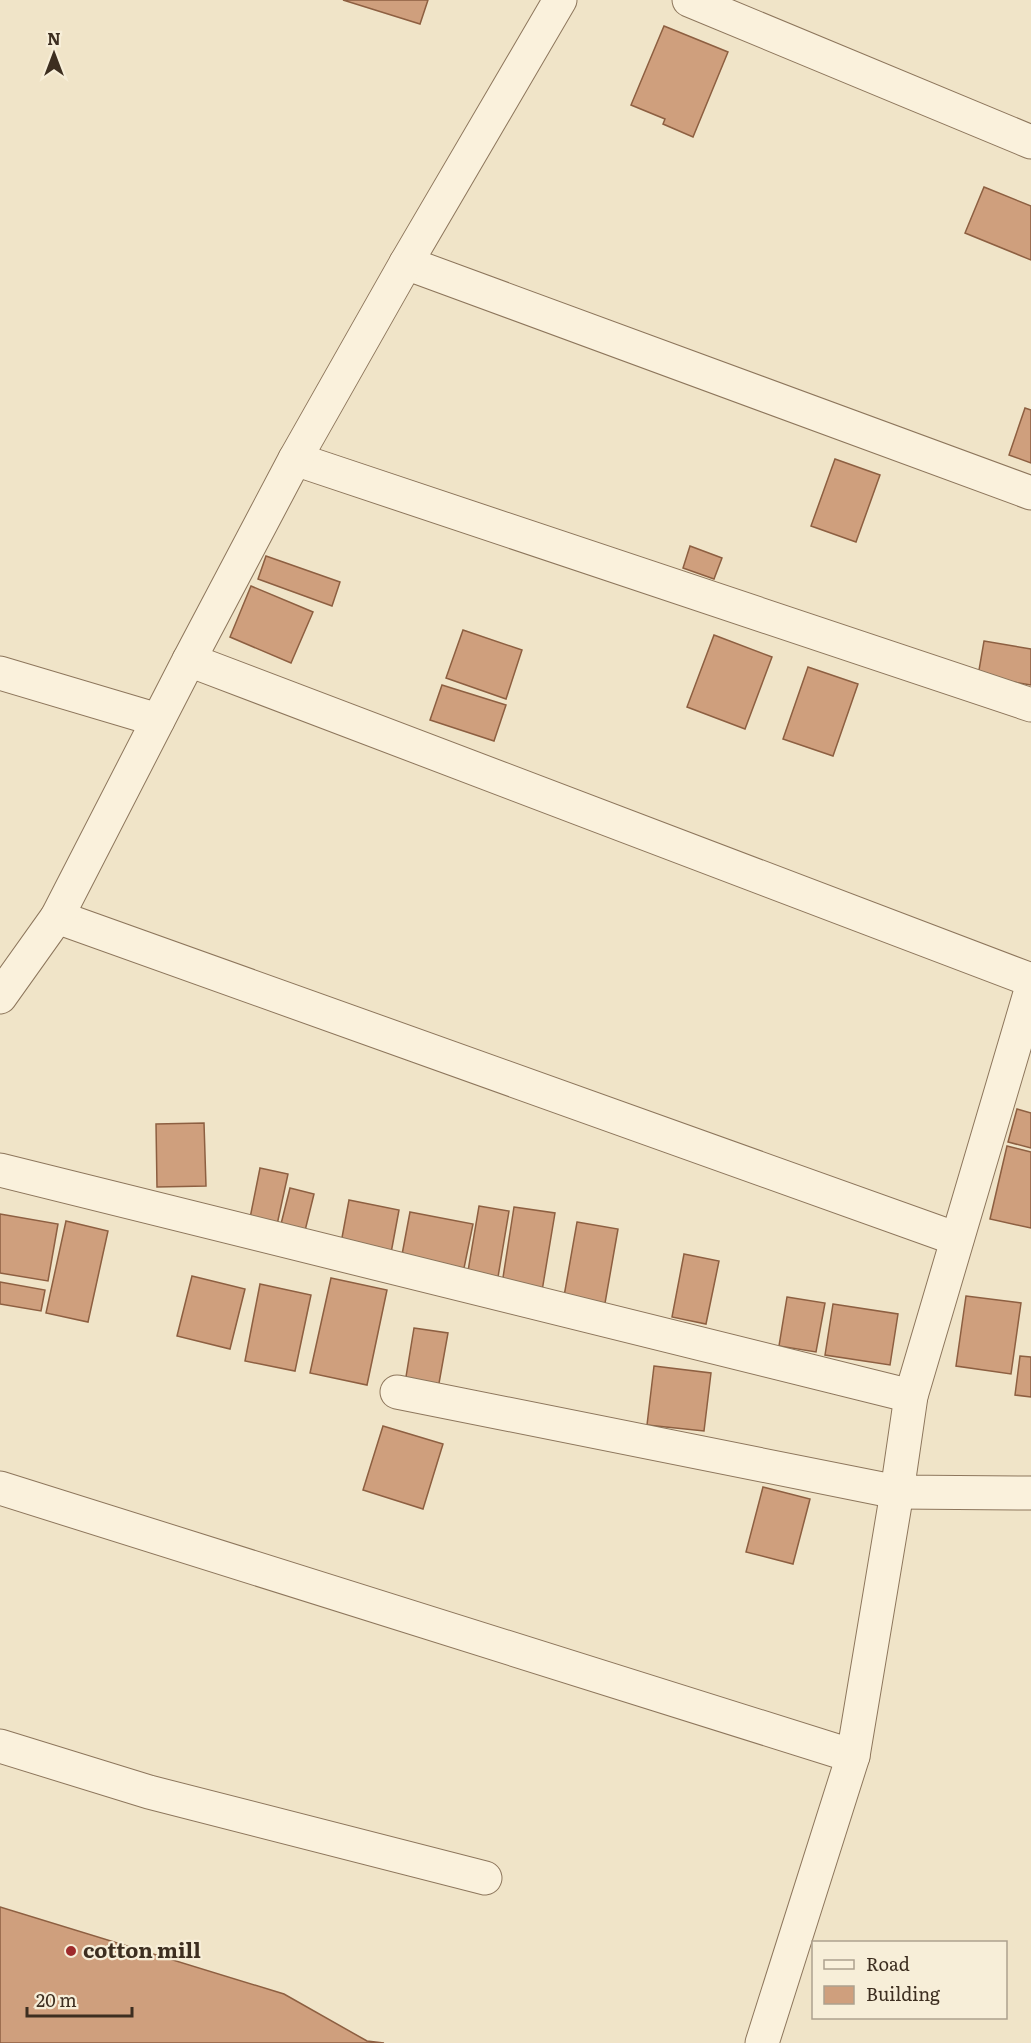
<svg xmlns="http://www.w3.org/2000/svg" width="1031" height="2043" font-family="Literata,serif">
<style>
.building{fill:#cf9f7d;stroke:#8d5f41;stroke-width:1.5}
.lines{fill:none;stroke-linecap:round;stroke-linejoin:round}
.minor-casing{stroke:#8d765c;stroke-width:35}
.minor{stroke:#faf1dc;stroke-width:33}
.poi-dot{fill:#9e2a2b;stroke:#f7eed8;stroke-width:2}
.labels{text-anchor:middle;stroke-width:4.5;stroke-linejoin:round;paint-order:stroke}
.poi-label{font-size:21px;font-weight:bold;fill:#3d2e20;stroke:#f7eed8;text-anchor:start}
</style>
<rect width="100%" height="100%" fill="#f0e4c8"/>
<!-- building -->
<g class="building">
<path d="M 343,0 L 428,0 L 420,24 Z"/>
<path d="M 664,26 L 728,52 L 693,137 L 663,124 L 665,119 L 631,105 Z"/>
<path d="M 984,187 L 1031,206 L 1031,260 L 965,233 Z"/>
<path d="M 1025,408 L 1031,410 L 1031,463 L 1009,455 Z"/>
<path d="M 835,459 L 880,475 L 856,542 L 811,526 Z"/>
<path d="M 690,546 L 722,558 L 714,579 L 683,568 Z"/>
<path d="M 266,556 L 340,582 L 332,606 L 258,579 Z"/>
<path d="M 251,586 L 313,612 L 291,663 L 230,637 Z"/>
<path d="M 463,630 L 522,650 L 506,699 L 446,678 Z"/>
<path d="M 714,635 L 772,657 L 745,729 L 687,707 Z"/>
<path d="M 984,641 L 1031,649 L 1031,685 L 978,676 Z"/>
<path d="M 808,667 L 858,684 L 833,756 L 783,739 Z"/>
<path d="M 442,685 L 506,705 L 494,741 L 430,720 Z"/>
<path d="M 1017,1109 L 1031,1113 L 1031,1148 L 1008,1142 Z"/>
<path d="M 204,1123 L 206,1186 L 157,1187 L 156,1124 Z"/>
<path d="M 1007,1146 L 1031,1152 L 1031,1228 L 990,1219 Z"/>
<path d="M 260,1168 L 288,1174 L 275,1234 L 248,1228 Z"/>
<path d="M 290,1188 L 314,1194 L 302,1243 L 278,1236 Z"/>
<path d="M 349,1200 L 399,1210 L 391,1253 L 341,1243 Z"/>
<path d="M 479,1206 L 509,1211 L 497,1283 L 467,1277 Z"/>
<path d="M 514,1207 L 555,1213 L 542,1291 L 502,1284 Z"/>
<path d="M 410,1212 L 473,1224 L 463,1273 L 401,1260 Z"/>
<path d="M 0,1214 L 58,1224 L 48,1281 L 0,1273 Z"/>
<path d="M 66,1221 L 108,1231 L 88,1322 L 46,1313 Z"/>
<path d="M 577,1222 L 618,1229 L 604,1309 L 563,1302 Z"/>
<path d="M 684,1254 L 719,1261 L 706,1324 L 672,1317 Z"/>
<path d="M 192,1276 L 245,1289 L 230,1349 L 177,1336 Z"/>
<path d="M 331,1278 L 387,1290 L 367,1385 L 310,1373 Z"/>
<path d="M 0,1282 L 45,1290 L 41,1311 L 0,1304 Z"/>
<path d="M 260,1284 L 311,1295 L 295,1371 L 245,1361 Z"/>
<path d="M 966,1296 L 1021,1303 L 1011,1374 L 956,1366 Z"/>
<path d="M 787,1297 L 825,1303 L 816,1352 L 779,1346 Z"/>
<path d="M 833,1304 L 898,1314 L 890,1365 L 825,1355 Z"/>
<path d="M 414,1328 L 448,1333 L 438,1389 L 405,1383 Z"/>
<path d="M 1020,1356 L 1031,1357 L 1031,1397 L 1015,1395 Z"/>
<path d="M 654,1366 L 711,1373 L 704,1431 L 647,1425 Z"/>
<path d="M 383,1426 L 443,1444 L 423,1509 L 363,1490 Z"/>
<path d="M 763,1487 L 810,1499 L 793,1564 L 746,1552 Z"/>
<path d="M 0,1907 L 284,1994 L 367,2041 L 384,2043 L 0,2043 Z"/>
</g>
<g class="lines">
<defs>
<g id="minor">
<path d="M 689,0 L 1031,142"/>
<path d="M 406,263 L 1031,493"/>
<path d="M 295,459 L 1031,705"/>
<path d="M 189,660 L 1031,980"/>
<path d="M 0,673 L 158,720"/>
<path d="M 57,917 L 957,1239"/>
<path d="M 0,997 L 57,917 L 189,660 L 295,459 L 406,263 L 560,0"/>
<path d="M 0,1170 L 911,1396"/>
<path d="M 397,1392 L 897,1492 L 1031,1493"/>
<path d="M 0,1488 L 853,1756"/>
<path d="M 0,1746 L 149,1792 L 485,1878"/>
<path d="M 762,2043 L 853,1756 L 897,1492 L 911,1396 L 1031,990"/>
</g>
</defs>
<!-- minor casing -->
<use href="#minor" class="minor-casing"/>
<!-- minor -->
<use href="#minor" class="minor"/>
</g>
<!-- markers -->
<circle class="poi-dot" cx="71" cy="1951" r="6"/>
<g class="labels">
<!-- poi labels -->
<g class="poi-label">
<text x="83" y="1958">cotton mill</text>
</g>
</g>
<!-- legend -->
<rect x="812" y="1941" width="195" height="78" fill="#f7eed8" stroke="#ada18e" stroke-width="1.5"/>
<rect x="824" y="1960" width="30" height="9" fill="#faf1dc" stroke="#ada18e" stroke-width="1.5"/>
<text x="866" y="1971" font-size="18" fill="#3d2e20">Road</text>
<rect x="824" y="1986" width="30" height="18" fill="#cf9f7d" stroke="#ada18e" stroke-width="1.5"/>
<text x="866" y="2001" font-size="18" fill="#3d2e20">Building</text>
<!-- north arrow -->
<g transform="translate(54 54)" stroke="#f7eed8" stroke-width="4.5" paint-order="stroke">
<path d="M0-4.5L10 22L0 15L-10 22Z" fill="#3d2e20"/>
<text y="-9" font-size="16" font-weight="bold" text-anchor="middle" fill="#3d2e20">N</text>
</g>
<!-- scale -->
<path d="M27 2007v9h105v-9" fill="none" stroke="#3d2e20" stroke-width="3"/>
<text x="36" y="2007" font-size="18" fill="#3d2e20" stroke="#f7eed8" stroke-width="4.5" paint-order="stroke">20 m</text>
</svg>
